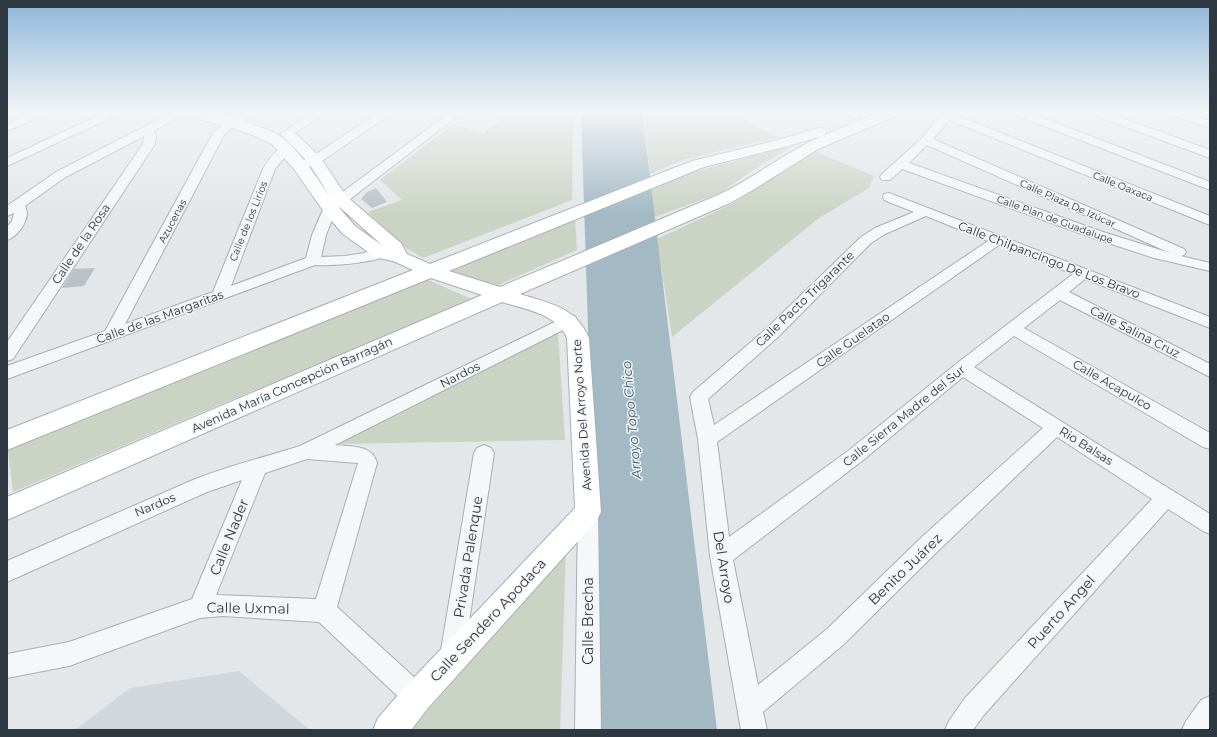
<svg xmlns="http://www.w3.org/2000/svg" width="1217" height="737" font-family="Montserrat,sans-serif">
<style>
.built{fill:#d2d7db}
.green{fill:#cbd3c5}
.water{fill:#a3bac5}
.building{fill:#bbc1c6}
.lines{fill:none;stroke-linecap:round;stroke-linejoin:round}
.street-casing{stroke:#a9afb4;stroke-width:2}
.secondary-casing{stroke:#a9afb4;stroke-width:2}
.street{fill:#f6f7f8;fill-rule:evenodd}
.secondary{fill:#fff;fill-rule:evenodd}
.labels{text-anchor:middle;stroke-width:3;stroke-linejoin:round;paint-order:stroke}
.far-street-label{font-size:10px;fill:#2d3840;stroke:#f3f5f7}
.street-label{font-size:12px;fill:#2d3840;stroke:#f3f5f7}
.water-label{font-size:13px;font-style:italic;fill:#3b5d6f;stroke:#f3f5f7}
.near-street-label{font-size:14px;fill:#2d3840;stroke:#f3f5f7}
</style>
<rect width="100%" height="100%" fill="#e3e7ea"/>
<!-- built -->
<path class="built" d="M 239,671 L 310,730 L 75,730 L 130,688 Z"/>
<!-- green -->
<g class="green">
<path d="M 513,111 L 573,111 L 572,200 L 423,258 L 406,248 L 368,212 L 402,200 L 380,180 L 452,125 L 484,133 Z"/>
<path d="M 643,111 L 762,111 L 743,119 L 777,137 L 683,160 L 650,174 Z"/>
<path d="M 795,145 L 764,163 L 720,193 L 655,217 L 648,191 L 689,173 Z"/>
<path d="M 814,151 L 874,176 L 869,188 L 819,218 L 672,337 L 657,239 L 730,205 Z"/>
<path d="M 575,219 L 577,250 L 494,287 L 442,270 Z"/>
<path d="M 424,278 L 471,299 L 13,492 L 7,443 Z"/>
<path d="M 558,332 L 565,440 L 334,444 Z"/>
<path d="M 566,550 L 560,730 L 411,730 Z"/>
</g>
<!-- water -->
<path class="water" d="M 581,111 L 642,111 L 717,730 L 588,730 L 588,329 Z"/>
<!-- building -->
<g class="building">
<path d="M 376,188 L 387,202 L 372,208 L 361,199 L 367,192 Z"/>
<path d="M 95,268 L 84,286 L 62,288 L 74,269 Z"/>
</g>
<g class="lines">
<defs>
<g id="street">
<path d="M 35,111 L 50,111 L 49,113 L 7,131 L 7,124 Z"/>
<path d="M 108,111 L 122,111 L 121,113 L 7,166 L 7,158 Z"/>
<path d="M 175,111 L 189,111 L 154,131 L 156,138 L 155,144 L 13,359 L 7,361 L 7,342 L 143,144 L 144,136 L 64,178 L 25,206 C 32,217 18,237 7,240 L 7,227 L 12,221 L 14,213 L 7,216 L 7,206 L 56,172 Z"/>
<path d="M 246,111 L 260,111 L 235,125 L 224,135 L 125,324 L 213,292 L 263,169 C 269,160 277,145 289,148 L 291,150 L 275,169 L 231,286 L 306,258 L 312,235 L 325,205 L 452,111 L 464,111 L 336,210 L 326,235 L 321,257 L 345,256 L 364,253 L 394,243 L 399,244 L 401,247 C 390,263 333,266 315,265 L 7,379 L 7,366 L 105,331 L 213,133 L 227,121 Z"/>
<path d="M 316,111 L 329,111 L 290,136 L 282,136 L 280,134 Z"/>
<path d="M 382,111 L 395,111 L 319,163 L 304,169 L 296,169 L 294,166 L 296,163 L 311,157 Z"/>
<path d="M 840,111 L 854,111 L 860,116 L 855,119 Z"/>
<path d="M 944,111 L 955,111 L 953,114 L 1210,216 L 1210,225 L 949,120 L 933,139 L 1184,249 L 1186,252 L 1184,255 L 1181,256 L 1210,263 L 1210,271 L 1154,258 L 1090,237 L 902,169 L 890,180 L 882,180 L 880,177 L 882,174 L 922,138 ZM 927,145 L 1170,253 L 1100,231 L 909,163 Z"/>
<path d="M 1009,111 L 1025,111 L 1210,182 L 1210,190 L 1010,113 Z"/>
<path d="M 1087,111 L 1103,111 L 1210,150 L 1210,158 L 1088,113 Z"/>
<path d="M 1165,111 L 1181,111 L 1210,121 L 1210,128 L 1166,113 Z"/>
<path d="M 889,193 L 1210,317 L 1210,328 L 1085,279 L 1069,292 L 1210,364 L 1210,377 L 1060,300 L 1024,328 L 1210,433 L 1210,449 L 1203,447 L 1014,336 L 974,367 L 1210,514 L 1210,534 L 1203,531 L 1168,509 L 983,716 L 973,730 L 945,730 L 949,721 L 965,698 L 1152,499 L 1057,437 L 939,550 L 843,645 L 763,712 L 767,730 L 741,730 L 710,556 L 698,439 L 690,397 L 693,392 L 765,330 L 861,237 L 875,228 L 914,212 L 884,200 L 883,197 L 884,194 ZM 926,216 L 988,241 L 714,425 L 708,399 L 777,338 L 871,243 L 885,234 ZM 999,245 L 1073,274 L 956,364 L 848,451 L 729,537 L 717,442 ZM 963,377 L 1043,428 L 923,536 L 827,629 L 758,685 L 733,560 L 862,461 Z"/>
<path d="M 569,315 L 575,316 L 577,320 L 575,324 L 335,445 C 351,447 372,444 377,463 L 337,607 L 426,688 L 429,697 L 426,706 L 417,709 L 408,706 L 319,622 L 222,616 L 200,618 L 69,666 L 7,678 L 7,654 L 69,642 L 192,599 L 242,480 L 207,492 L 7,582 L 7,561 L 193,480 C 228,466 265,457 300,446 ZM 307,459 L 358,463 L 316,599 L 216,595 L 265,473 Z"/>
<path d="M 484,445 L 491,448 L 494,453 L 464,656 L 460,664 L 452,668 L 444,664 L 440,656 L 474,453 L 477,448 Z"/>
<path d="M 588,503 L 595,506 L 598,512 L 601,730 L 575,730 L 578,512 L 581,506 Z"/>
<path d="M 1210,696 L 1210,730 L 1182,730 L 1186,721 L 1201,700 Z"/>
</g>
<path id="secondary" d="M 176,111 C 184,111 193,110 201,111 C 219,113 268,127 283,138 C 300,152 316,177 329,195 L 309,163 L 284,137 L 286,134 L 291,133 L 296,134 L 320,157 L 346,196 L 401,243 L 407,254 L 430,264 L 692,161 L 778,140 L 819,128 L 824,129 L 826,132 L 824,135 L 882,111 L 902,111 L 900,114 L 818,149 L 753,190 L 730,203 L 520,294 C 550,304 575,306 589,338 L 601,512 L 597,520 L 428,708 L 411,730 L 373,730 L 378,718 L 406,686 L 575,508 L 567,338 C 558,314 524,309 502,302 L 7,520 L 7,497 L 482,295 L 431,278 L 7,450 L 7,430 L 413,270 L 393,261 L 375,257 L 343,234 L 324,212 L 294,169 L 272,144 L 255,136 L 226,126 L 178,114 ZM 822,136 C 786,152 754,178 718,195 L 500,287 L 449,271 L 704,167 L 788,146 ZM 336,204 L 383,246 L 355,226 Z"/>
</defs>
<!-- street casing -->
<use href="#street" class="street-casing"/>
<!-- secondary casing -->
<use href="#secondary" class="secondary-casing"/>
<!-- street -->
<use href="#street" class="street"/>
<!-- secondary -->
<use href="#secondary" class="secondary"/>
</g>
<!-- sky -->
<linearGradient id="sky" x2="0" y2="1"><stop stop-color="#8cb6da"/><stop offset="0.52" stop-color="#f2f4f6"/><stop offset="1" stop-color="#f2f4f6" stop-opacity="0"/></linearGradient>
<rect width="1217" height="214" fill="url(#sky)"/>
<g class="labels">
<!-- far-street labels -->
<g class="far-street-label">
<text transform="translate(1123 186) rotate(22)" y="4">Calle Oaxaca</text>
<text transform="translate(1068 203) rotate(24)" y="4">Calle Plaza De Izúcar</text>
<text transform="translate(1055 219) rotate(20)" y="4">Calle Plan de Guadalupe</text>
<text transform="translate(172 221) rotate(-62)" y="4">Azucenas</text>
<text transform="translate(248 221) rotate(-68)" y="4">Calle de los Lirios</text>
</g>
<!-- street labels -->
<g class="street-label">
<text transform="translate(81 244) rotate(-56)" y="4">Calle de la Rosa</text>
<text transform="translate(1049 260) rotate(21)" y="4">Calle Chilpancingo De Los Bravo</text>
<text transform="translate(805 299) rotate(-44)" y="4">Calle Pacto Trigarante</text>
<text transform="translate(160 317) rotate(-20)" y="4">Calle de las Margaritas</text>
<text transform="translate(1135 332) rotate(27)" y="4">Calle Salina Cruz</text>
<text transform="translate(853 340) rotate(-35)" y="4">Calle Guelatao</text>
<text transform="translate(460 375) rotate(-27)" y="4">Nardos</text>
<text transform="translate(292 385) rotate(-24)" y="4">Avenida María Concepción Barragán</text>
<text transform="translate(1112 385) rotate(30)" y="4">Calle Acapulco</text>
<text transform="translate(582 415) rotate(-94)" y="4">Avenida Del Arroyo Norte</text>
<text transform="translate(904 416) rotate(-39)" y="4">Calle Sierra Madre del Sur</text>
<text transform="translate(1086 446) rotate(32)" y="4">Rio Balsas</text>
<text transform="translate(155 505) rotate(-23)" y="4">Nardos</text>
</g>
<!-- water labels -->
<g class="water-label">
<text transform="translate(631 420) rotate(-95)" y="5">Arroyo Topo Chico</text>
</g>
<!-- near-street labels -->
<g class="near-street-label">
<text transform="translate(229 537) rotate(-68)" y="5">Calle Nader</text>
<text transform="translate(468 557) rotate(-81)" y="5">Privada Palenque</text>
<text transform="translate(724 567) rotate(81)" y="5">Del Arroyo</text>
<text transform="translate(905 569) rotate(-44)" y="5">Benito Juárez</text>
<text transform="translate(248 608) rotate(1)" y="5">Calle Uxmal</text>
<text transform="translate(1061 612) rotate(-48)" y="5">Puerto Angel</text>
<text transform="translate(488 620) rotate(-47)" y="5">Calle Sendero Apodaca</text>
<text transform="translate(588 621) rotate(-90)" y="5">Calle Brecha</text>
</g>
</g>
<!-- border -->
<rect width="1217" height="737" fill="none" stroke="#2d3840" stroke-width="16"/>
</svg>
